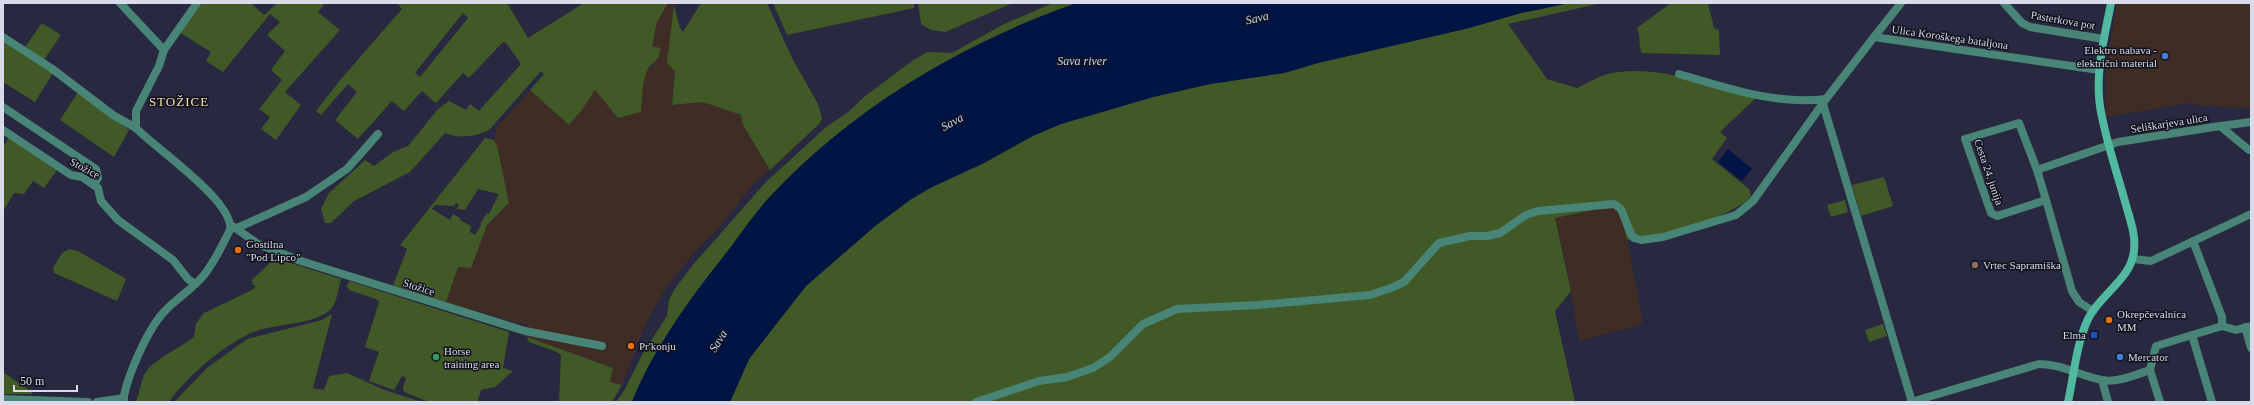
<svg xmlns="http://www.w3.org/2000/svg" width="2254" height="405" font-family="'Times New Roman',serif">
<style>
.industrial{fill:#3f2d25}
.green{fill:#415926;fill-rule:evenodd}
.water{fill:#011544}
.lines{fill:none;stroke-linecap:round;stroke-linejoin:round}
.street{stroke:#488576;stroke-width:8}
.secondary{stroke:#51b9a0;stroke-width:8}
.shop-dot{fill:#3f7fe0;stroke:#12121d;stroke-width:1.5}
.food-dot{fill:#e8710a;stroke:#12121d;stroke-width:1.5}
.education-dot{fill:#8d6e63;stroke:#12121d;stroke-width:1.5}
.transit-dot{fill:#1a4fb4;stroke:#12121d;stroke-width:1.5}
.leisure-dot{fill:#2e9e5b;stroke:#12121d;stroke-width:1.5}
.labels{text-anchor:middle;stroke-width:3;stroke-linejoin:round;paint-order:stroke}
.street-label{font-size:11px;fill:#d9daea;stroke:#12121d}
.poi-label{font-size:11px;fill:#d9daea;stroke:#12121d;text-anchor:start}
.water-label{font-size:12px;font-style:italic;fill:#c3d6f6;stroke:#12121d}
.quarter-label{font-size:13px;letter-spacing:1px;fill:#fae0b8;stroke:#12121d}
</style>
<rect width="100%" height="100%" fill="#282840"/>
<!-- industrial -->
<g class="industrial">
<path d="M 668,3 L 674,5 L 675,71 L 672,105 L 703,102 L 741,115 L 743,125 L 770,170 L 753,184 L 722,224 L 693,254 L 665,289 L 645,325 L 622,385 L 610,382 L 613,368 L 527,337 L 528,326 L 446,302 L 458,267 L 487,225 L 509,203 L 497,147 L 494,140 L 497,127 L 530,90 L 569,125 L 582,110 L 595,90 L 618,118 L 647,70 L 653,66 L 652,46 L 657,22 Z"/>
<path d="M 2117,3 L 2251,3 L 2251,108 L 2220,107 L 2213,105 L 2201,106 L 2189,103 L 2106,117 L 2106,67 Z"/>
<path d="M 1612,206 L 1619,210 L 1627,240 L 1643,322 L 1637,326 L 1579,341 L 1569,278 L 1555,218 Z"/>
</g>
<!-- green -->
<g class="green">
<path d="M 201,3 L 251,3 L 264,15 L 277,3 L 325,3 L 318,12 L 340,30 L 285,92 L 301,105 L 276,140 L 261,129 L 270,117 L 259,109 L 282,80 L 271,70 L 285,51 L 267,35 L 280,22 L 270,14 L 223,72 L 206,61 L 211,52 L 179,32 Z"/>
<path d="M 397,3 L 507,3 L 528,38 L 584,3 L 668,3 L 657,22 L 652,46 L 660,48 C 661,61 651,62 647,71 C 642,82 642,100 641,112 L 618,118 L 595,90 L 582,110 L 569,125 L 530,90 L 544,74 L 541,71 L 489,130 C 475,137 459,139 445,133 L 410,172 L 354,201 L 331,223 L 325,223 L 321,209 L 329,193 L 365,160 L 374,166 L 393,152 L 408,146 L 438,109 L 449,101 L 466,110 L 470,104 L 479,111 L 521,64 L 506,43 L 503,42 L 469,78 L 463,73 L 436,103 L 422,91 L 404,111 L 392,101 L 358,139 L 335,120 L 357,92 L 348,84 L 321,115 L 316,111 L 341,79 L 402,9 ZM 463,13 L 468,18 L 420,77 L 415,73 Z"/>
<path d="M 701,3 L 767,3 L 792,58 L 818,104 L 822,118 L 820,123 L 770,170 L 743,125 L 741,115 L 703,102 L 672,105 L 675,71 L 667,63 L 674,5 L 680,28 L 683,32 Z"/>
<path d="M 773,3 L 914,3 L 914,8 L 787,35 Z"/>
<path d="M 918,3 L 1013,3 L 945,32 L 931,30 L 921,24 Z"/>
<path d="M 1053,3 L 1077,3 C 961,43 848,111 765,202 C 749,221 735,242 720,261 C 686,304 653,350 632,402 L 616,402 L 625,389 L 643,353 L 667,316 L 669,300 L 674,290 L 692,266 L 766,182 L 826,127 L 847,113 L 864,97 L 912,61 L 927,52 L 952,53 L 1002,25 Z"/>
<path d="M 1569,3 L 1602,3 L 1508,24 L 1547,79 L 1577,88 C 1587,84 1596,77 1608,74 C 1656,63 1710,86 1756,98 L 1720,132 L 1727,138 L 1712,159 L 1750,190 L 1751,198 C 1715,224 1670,232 1627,240 L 1619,210 L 1612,206 L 1555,218 L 1571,291 L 1555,311 L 1575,402 L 730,402 L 749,359 L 806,286 L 875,226 L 910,200 L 930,188 L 984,163 L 1033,135 L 1061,124 L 1153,97 L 1210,84 L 1284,73 L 1318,63 L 1469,28 L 1521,13 Z"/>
<path d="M 1671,3 L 1708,3 L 1714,28 L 1719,30 L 1720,55 L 1642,53 C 1638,46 1641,37 1637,28 Z"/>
<path d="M 42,23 L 61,35 L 44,60 L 25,47 Z"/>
<path d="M 3,40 L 53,73 L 35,102 L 3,82 Z"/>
<path d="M 78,92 L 129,130 L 114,157 L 60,120 Z"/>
<path d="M 9,138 L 57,170 L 44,188 L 33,181 L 24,194 L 14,193 L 3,211 L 3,147 Z"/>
<path d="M 485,138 L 494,140 L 497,146 L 509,203 L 487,225 L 471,268 L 458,267 L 446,302 L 393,285 L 407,249 L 400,245 ZM 478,189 L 499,194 L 489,214 L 487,213 L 480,224 L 481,225 L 475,235 L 470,232 L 471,226 L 460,220 L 460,218 L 453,214 L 450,220 L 432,209 L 435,205 L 454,206 L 456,203 L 459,204 L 457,209 L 465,210 Z"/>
<path d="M 1884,177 L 1893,206 L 1861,216 L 1852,185 Z"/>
<path d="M 1845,200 L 1848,212 L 1831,217 L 1827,205 Z"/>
<path d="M 69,249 L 78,251 L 126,279 L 117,301 L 54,273 L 53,268 L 62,253 Z"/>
<path d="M 278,259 L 341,279 C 338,288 337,304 330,310 C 314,324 279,324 259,330 C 228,341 188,375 169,402 L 136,402 C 139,393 141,383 144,375 C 152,360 180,348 194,337 L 196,323 L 204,313 L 252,290 L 256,286 L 253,285 L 252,280 L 272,261 Z"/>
<path d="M 349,281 L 509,332 L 503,368 L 513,371 L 495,387 L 481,390 L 478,400 L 480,402 L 429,402 L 404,392 L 403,387 L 406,378 L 402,376 L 394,390 L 369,381 L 379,352 L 365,347 L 379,302 L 376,299 L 349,290 L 347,286 Z"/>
<path d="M 332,314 L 313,388 L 324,390 L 329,376 L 347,373 L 382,389 L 422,402 L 174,402 L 207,368 L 247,339 L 322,320 Z"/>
<path d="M 1883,324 L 1887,336 L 1869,342 L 1865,330 Z"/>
<path d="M 527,337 L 613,368 L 610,382 L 622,385 L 612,402 L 559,402 L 561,355 L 557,352 L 529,342 Z"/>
<path d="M 3,372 L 32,392 L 32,394 L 3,394 Z"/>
</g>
<!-- water -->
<g class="water">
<path d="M 1077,3 L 1569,3 L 1521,13 L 1469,28 L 1318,63 L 1284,73 L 1210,84 L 1153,97 L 1061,124 L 1033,136 L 984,163 L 930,188 L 910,200 L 875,226 L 806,286 L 749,359 L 730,402 L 632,402 C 653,350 686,304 720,261 C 735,242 749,221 765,202 C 848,111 961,43 1077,3 Z"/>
<path d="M 1728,149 L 1752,169 L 1742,181 L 1718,162 Z"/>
</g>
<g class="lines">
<!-- street -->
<g class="street">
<path d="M 120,3 L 164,50"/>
<path d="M 2004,3 L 2022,23 L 2030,27 L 2104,39"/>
<path d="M 3,37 L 51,68 L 113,115 L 136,128"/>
<path d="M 1874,37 L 1901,3"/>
<path d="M 1679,74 C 1727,88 1775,105 1826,99"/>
<path d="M 1823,104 L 1912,402"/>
<path d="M 3,107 L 96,169 L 98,178 L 94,185"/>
<path d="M 2220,126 L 2251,122"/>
<path d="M 3,130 L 71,175 L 82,177 L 98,188 L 101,201 L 118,220 L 173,260 L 188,279 L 195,284"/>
<path d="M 2037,170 L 2019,123 L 1965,139 L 1991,213 L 1997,216 L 2046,200 L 2037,170 L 2118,142 L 2220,126 L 2249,150"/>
<path d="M 2046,200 L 2072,291 L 2079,302 L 2093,311"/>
<path d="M 231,225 L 258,244 L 301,261 L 525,331 L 602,346"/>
<path d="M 237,228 L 306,197 L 347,169 L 378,134"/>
<path d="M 2193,241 L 2222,317 L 2222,326"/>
<path d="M 2133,259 L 2151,261 L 2251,214"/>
<path d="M 2245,327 L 2251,348"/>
<path d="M 2192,335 L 2212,402"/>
<path d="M 2150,370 L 2160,402"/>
<path d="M 2102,380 L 2108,402"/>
<path d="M 3,399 L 88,402"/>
<path d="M 97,402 L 124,398"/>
<path d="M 123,402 C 126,378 147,331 163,313 C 175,299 192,290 204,275 C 215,261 222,246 230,230 C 235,202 155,148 136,128 L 136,111 L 159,66 L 164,50 L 197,3"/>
<path d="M 976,402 L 1039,381 L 1067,377 L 1093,368 L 1110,357 L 1143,324 L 1177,309 L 1258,305 L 1370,295 L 1391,288 L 1404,282 L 1439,243 L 1470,236 L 1487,236 L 1500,233 L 1526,215 L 1538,211 L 1614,204 L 1621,209 L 1631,234 L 1634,238 L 1641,240 L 1663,237 L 1736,215 L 1753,201 L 1826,99 L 1874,37 L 2099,70"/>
<path d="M 1911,402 L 2039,364 C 2062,364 2080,376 2102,380 C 2117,383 2135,375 2150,370 L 2156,346 L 2222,326 L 2236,330 L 2251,326"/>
</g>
<!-- secondary -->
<path class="secondary" d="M 2068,402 C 2074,375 2076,345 2088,319 C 2100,294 2132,279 2134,250 C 2136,235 2130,220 2126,205 C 2118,176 2108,147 2102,117 C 2093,79 2104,40 2111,3"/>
</g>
<!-- markers -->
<g class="shop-dot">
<circle cx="2165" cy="56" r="4"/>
<circle cx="2120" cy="357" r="4"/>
</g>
<g class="food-dot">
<circle cx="238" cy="250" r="4"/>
<circle cx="2109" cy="320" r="4"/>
<circle cx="631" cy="346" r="4"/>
</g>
<circle class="education-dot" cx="1975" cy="265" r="4"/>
<rect class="transit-dot" x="2090" y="331" width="8" height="8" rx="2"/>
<circle class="leisure-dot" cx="436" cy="357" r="4"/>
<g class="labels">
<!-- street labels -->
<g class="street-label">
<text transform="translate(2063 20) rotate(10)" y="4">Pasterkova pot</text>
<text transform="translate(1950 37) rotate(8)" y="4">Ulica Koroškega bataljona</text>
<text transform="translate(2169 123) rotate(-9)" y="4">Seliškarjeva ulica</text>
<text transform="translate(85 168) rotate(28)" y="4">Stožice</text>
<text transform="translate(1989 172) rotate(71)" y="4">Cesta 24. junija</text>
<text transform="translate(419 287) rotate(18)" y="4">Stožice</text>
</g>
<!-- poi labels -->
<g class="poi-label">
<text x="2157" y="54" text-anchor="end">Elektro nabava -<tspan x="2157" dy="13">električni material</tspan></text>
<text x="246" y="248">Gostilna<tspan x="246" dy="13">"Pod Lipco"</tspan></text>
<text x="1983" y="269">Vrtec Sapramiška</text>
<text x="2117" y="318">Okrepčevalnica<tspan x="2117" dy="13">MM</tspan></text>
<text x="2086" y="339" text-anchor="end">Elma</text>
<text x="639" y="350">Pr'konju</text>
<text x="444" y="355">Horse<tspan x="444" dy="13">training area</tspan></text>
<text x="2128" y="361">Mercator</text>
</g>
<!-- water labels -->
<g class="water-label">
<text transform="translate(1257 18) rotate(-13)" y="4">Sava</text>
<text x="1082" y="65">Sava river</text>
<text transform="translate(952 122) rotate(-29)" y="4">Sava</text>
<text transform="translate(718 341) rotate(-58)" y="4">Sava</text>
</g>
<!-- quarter labels -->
<g class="quarter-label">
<text x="179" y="106">STOŽICE</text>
</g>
</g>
<!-- border -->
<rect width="2254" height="405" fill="none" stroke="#d9daea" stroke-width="8"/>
<!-- scale -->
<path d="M14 385v6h63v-6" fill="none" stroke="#d9daea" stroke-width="2"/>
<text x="20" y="385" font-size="12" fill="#d9daea" stroke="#12121d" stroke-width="3" paint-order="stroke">50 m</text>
</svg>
